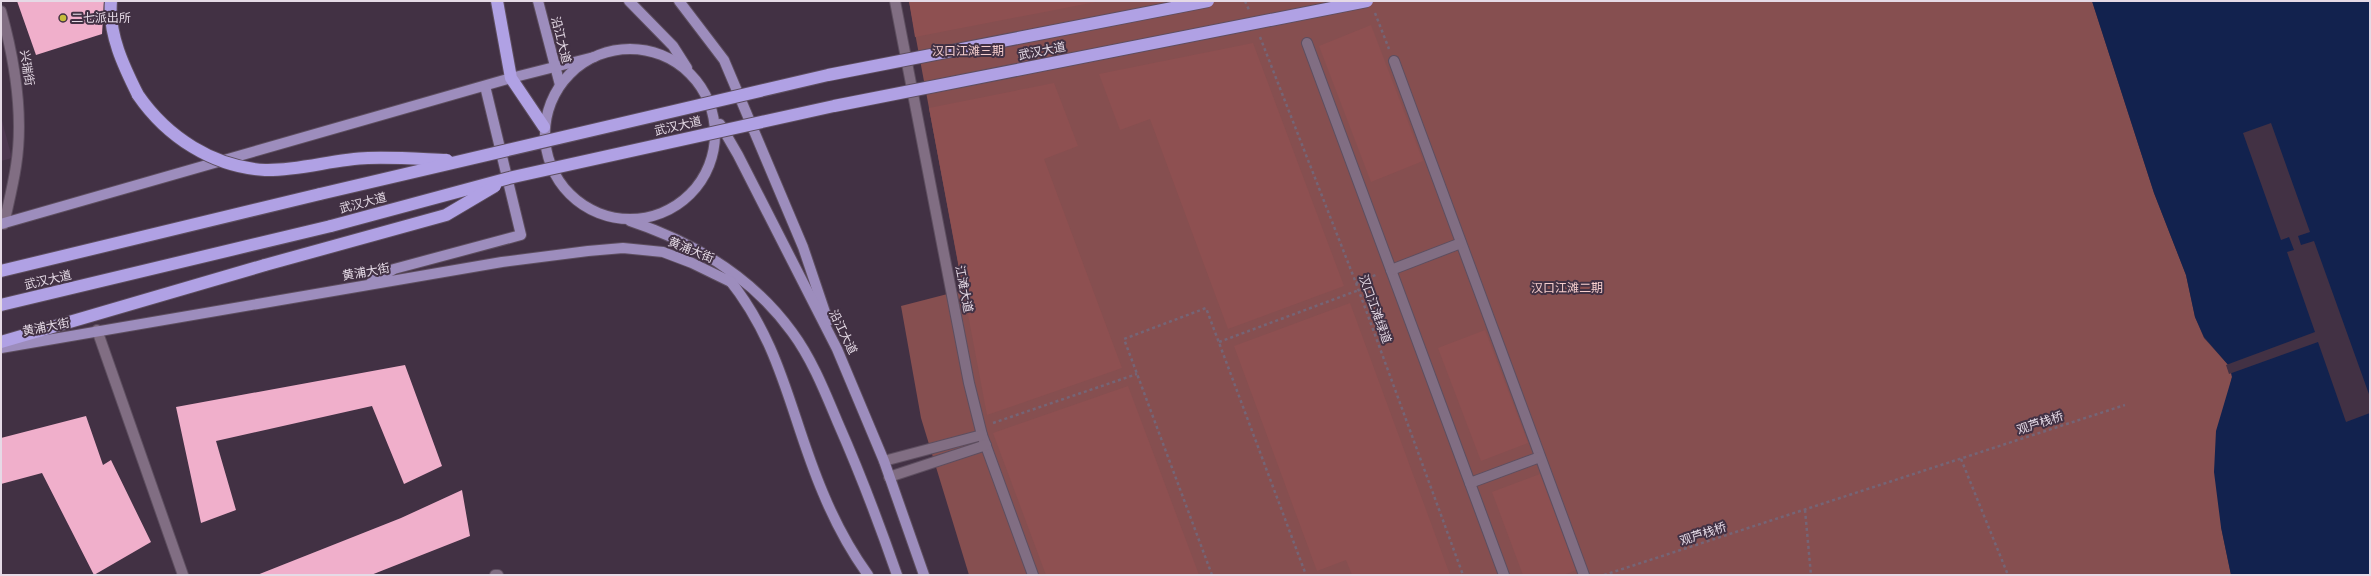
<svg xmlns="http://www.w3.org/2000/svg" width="2371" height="576" font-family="'Titillium Web','Noto Sans SC',sans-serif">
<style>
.built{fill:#4c364f}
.green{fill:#864f50}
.forest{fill:#8e5051}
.water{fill:#12224e}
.pier{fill:#423144}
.building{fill:#f0afcb}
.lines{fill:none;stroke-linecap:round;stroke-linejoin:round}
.minor-casing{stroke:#5d4e5f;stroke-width:12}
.major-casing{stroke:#5d4e5f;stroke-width:12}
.highway-casing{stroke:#5d4e5f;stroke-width:14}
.path{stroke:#756576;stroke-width:2.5;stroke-dasharray:3 3;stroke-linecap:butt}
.minor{stroke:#816e83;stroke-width:10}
.major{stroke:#9d8dbd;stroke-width:10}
.highway{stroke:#b0a1e4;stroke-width:12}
.highway-bridge-casing{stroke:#5d4e5f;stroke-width:14;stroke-linecap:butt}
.highway-bridge{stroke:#b0a1e4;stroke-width:12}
.poi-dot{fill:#c6bc3c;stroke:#423144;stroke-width:1.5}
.labels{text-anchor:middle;stroke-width:4;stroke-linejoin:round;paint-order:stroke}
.poi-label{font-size:12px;fill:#e5dae6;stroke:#423144;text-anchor:start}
.street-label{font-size:12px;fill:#e5dae6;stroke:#423144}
.park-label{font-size:12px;fill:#f7cfce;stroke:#423144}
</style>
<rect width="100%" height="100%" fill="#423144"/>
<!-- built -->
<path class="built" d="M 1,117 L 12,158 L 1,161 Z"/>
<!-- green -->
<path class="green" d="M 909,1 L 2092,1 L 2154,193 L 2186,275 L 2195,317 L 2204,338 L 2230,367 L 2232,377 L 2229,390 L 2221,527 L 2231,575 L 969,575 L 921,418 L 901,306 L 963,290 Z"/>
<!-- forest -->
<g class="forest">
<path d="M 909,1 L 1101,1 L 915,37 Z"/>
<path d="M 1371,25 L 1423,161 L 1371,182 L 1319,46 Z"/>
<path d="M 1253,43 L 1344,286 L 1228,329 L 1150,119 L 1120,130 L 1099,74 Z"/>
<path d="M 1054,83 L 1078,146 L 1044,159 L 1122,368 L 987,415 L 929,108 Z"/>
<path d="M 1350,303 L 1450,575 L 1352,575 L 1346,560 L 1317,571 L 1234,346 Z"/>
<path d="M 1485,330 L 1528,443 L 1481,461 L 1438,348 Z"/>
<path d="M 1128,386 L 1199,575 L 1046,575 L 993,433 Z"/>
<path d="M 1540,474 L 1576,570 L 1564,575 L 1523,575 L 1492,492 Z"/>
</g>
<!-- water -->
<path class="water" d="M 2092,1 L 2370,1 L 2370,575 L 2231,575 L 2221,527 L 2214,472 L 2216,431 L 2232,377 L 2230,367 L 2204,337 L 2195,317 L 2186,275 L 2154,193 Z"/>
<!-- pier -->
<path class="pier" d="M 2271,123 L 2310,232 L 2298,236 L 2301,245 L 2314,241 L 2370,397 L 2370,413 L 2346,422 L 2318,342 L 2229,374 L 2226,365 L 2315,332 L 2287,252 L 2294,250 L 2289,237 L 2281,240 L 2243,133 Z"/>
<!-- building -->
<g class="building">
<path d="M 17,1 L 104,1 L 102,34 L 36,55 Z"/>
<path d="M 405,365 L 442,466 L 404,484 L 372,406 L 216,441 L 236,510 L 201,523 L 176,407 Z"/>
<path d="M 86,416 L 103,465 L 111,460 L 151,542 L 94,575 L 42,473 L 1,484 L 1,438 Z"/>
<path d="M 462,490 L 470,536 L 371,575 L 257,575 L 401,518 Z"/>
</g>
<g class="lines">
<defs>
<g id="minor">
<path d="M 895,1 L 969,383 L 982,435 L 1033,575"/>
<path d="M 1,11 C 15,61 24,115 16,166 C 13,186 8,205 4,224"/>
<path d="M 1307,43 L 1504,575"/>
<path d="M 1394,61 L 1584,575"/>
<path d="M 1391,270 L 1461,243"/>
<path d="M 97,330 L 183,575"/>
<path d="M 884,461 L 982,435"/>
<path d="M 889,477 L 986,445"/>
<path d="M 1470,483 L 1540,457"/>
<path d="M 495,575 L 498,575"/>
</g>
<g id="major">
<path d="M 538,1 L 560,85"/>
<path d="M 629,1 L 673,46 L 687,68"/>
<path d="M 679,1 L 724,60 L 803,247 L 828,321"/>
<circle cx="630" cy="134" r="85"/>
<path d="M 720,124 L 738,155 L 837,349 L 884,461 L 924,575"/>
<path d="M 630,221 C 693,242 752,277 792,332 C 812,359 825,392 838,423 C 860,473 879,523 897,575"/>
<path d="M 1,224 L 511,78 L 594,57"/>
<path d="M 728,278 C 783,346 790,416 823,493 C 835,522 850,550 868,575"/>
<path d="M 372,281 L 394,269 L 521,235 L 485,86"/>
<path d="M 1,348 L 502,262 L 588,251 L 623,248 L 663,252 L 692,263 L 731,282"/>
</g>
<g id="highway">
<path d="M 111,1 C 108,34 124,67 138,95"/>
<path d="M 497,1 L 511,78 L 544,127"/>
<path d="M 1,271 L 320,194"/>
<path d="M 1,305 L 331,226"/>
<path d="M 1,342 L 265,265"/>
</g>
</defs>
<!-- minor casing -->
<use href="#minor" class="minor-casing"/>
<!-- major casing -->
<use href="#major" class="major-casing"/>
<!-- highway casing -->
<use href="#highway" class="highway-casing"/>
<!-- path -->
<g class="path">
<path d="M 1245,1 L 1249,10"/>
<path d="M 1375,13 L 1389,49"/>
<path d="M 1260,37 L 1356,283 L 1463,575"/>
<path d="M 1356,283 L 1378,274"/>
<path d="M 1219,342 L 1359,290"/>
<path d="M 993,423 L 1137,374"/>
<path d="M 1961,459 L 2008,575"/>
<path d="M 1805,510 L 1811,575"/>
<path d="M 1212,575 L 1124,339 L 1206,308 L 1306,575"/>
<path d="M 1604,575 L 2125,405"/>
</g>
<!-- minor -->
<use href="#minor" class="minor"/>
<!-- major -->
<use href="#major" class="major"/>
<!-- highway -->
<use href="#highway" class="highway"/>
<defs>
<g id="highway-bridge">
<path d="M 138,95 C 167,137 213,167 265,170 C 299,171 334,159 368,158 C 394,157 421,159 447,160"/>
<path d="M 320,194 L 828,75 L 1208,1"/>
<path d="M 331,226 L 509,178 L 834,106 L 1367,1"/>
<path d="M 265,265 L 446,215 L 495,186"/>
</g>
</defs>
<!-- highway-bridge casing -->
<use href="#highway-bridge" class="highway-bridge-casing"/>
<!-- highway-bridge -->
<use href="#highway-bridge" class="highway-bridge"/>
</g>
<!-- markers -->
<circle class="poi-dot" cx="63" cy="18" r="4"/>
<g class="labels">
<!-- poi labels -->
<g class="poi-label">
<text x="71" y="22">二七派出所</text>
</g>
<!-- street labels -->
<g class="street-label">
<text transform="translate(561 40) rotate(76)" y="4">沿江大道</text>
<text transform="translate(1042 51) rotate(-11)" y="4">武汉大道</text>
<text transform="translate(27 68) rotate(81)" y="4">兴瑞街</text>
<text transform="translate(678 126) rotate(-13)" y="4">武汉大道</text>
<text transform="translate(363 203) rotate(-15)" y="4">武汉大道</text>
<text transform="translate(691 250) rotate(22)" y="4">黄浦大街</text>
<text transform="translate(366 272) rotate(-10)" y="4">黄浦大街</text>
<text transform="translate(48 280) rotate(-13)" y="4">武汉大道</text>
<text transform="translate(964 289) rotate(79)" y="4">江滩大道</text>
<text transform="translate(1375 309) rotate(70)" y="4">汉口江滩绿道</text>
<text transform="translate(46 327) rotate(-11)" y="4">黄浦大街</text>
<text transform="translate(843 332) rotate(64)" y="4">沿江大道</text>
<text transform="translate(2040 423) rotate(-18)" y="4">观芦栈桥</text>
<text transform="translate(1703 534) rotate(-18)" y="4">观芦栈桥</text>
</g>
<!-- park labels -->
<g class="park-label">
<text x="968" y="55">汉口江滩三期</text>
<text x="1567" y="292">汉口江滩二期</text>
</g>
</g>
<!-- border -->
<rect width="2371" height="576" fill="none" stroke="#e5dae6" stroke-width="4"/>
</svg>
